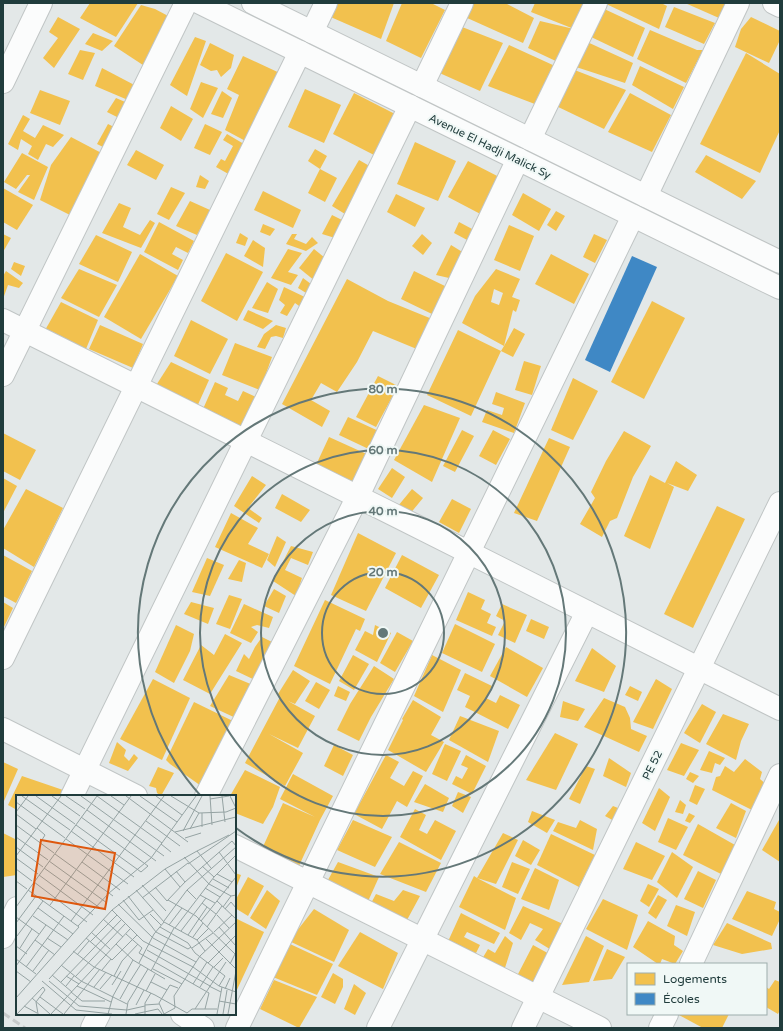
<svg xmlns="http://www.w3.org/2000/svg" width="783" height="1031" font-family="'Varela Round',sans-serif">
<style>
.homes{fill:#f2c14e;fill-rule:evenodd}
.schools{fill:#3f88c5}
.lines{fill:none;stroke-linecap:round;stroke-linejoin:round}
.minor-casing{stroke:#c0c5c5;stroke-width:24}
.tertiary-casing{stroke:#c0c5c5;stroke-width:24}
.minor{stroke:#fbfcfc;stroke-width:22}
.tertiary{stroke:#fbfcfc;stroke-width:22}
.rail{stroke:#c6caca;stroke-width:3;stroke-dasharray:8 4;stroke-linecap:butt}
.ring{fill:none;stroke:#647878;stroke-width:2}
.labels{text-anchor:middle;stroke-width:4;stroke-linejoin:round;paint-order:stroke}
.street-label{font-size:11px;fill:#203c3c;stroke:#f0f8f6}
.inset-road{fill:none;stroke:#95a3a3;stroke-width:1}
.view{fill:#de580e;fill-opacity:0.15;stroke:#de580e;stroke-width:2}
.inset-edge{fill:none;stroke:#203c3c;stroke-width:2}
.centre{fill:#647878;stroke:#f0f8f6;stroke-width:2}
.ring-label{font-size:12px;text-anchor:middle;font-weight:bold;fill:#647878;stroke:#f0f8f6;stroke-width:4;stroke-linejoin:round;paint-order:stroke}
</style>
<rect width="100%" height="100%" fill="#e3e8e8"/>
<!-- homes -->
<g class="homes">
<path d="M 90,3 L 138,3 L 116,37 L 80,18 Z"/>
<path d="M 332,3 L 394,3 L 381,39 L 326,15 Z"/>
<path d="M 402,3 L 431,3 L 445,10 L 421,58 L 386,41 Z"/>
<path d="M 471,3 L 505,3 L 534,18 L 523,43 L 465,17 Z"/>
<path d="M 535,3 L 587,3 L 574,29 L 531,12 Z"/>
<path d="M 604,3 L 661,3 L 667,6 L 659,29 Z"/>
<path d="M 685,3 L 727,3 L 719,18 Z"/>
<path d="M 141,5 L 155,9 L 172,18 L 149,69 L 114,46 Z"/>
<path d="M 600,7 L 645,28 L 633,57 L 589,36 Z"/>
<path d="M 674,7 L 715,23 L 704,44 L 665,27 Z"/>
<path d="M 58,17 L 80,29 L 54,68 L 43,58 L 58,38 L 49,32 Z"/>
<path d="M 751,17 L 780,31 L 780,40 L 769,63 L 735,47 L 741,29 Z"/>
<path d="M 540,21 L 574,29 L 560,63 L 528,48 Z"/>
<path d="M 457,25 L 503,43 L 480,91 L 435,71 Z"/>
<path d="M 650,30 L 697,50 L 703,50 L 686,83 L 637,59 Z"/>
<path d="M 93,33 L 113,41 L 102,51 L 85,44 Z"/>
<path d="M 195,37 L 206,41 L 187,96 L 170,85 Z"/>
<path d="M 585,41 L 633,63 L 625,83 L 573,66 Z"/>
<path d="M 210,43 L 234,55 L 231,68 L 221,77 L 217,70 L 211,71 L 200,65 Z"/>
<path d="M 509,45 L 555,66 L 540,106 L 488,86 Z"/>
<path d="M 80,50 L 95,53 L 83,80 L 68,74 Z"/>
<path d="M 746,53 L 780,74 L 780,130 L 760,173 L 700,144 Z"/>
<path d="M 243,56 L 284,75 L 251,144 L 225,130 L 239,95 L 227,89 Z"/>
<path d="M 640,66 L 684,87 L 673,109 L 632,85 Z"/>
<path d="M 102,68 L 142,89 L 135,103 L 95,86 Z"/>
<path d="M 572,69 L 626,90 L 604,129 L 552,104 Z"/>
<path d="M 201,82 L 218,88 L 203,118 L 190,109 Z"/>
<path d="M 305,89 L 341,105 L 324,143 L 288,127 Z"/>
<path d="M 40,90 L 70,101 L 60,125 L 30,113 Z"/>
<path d="M 222,91 L 232,98 L 223,118 L 211,114 Z"/>
<path d="M 354,93 L 395,114 L 374,155 L 333,134 Z"/>
<path d="M 630,93 L 671,115 L 652,152 L 608,132 Z"/>
<path d="M 116,98 L 132,105 L 125,121 L 107,112 Z"/>
<path d="M 171,106 L 193,119 L 181,141 L 160,128 Z"/>
<path d="M 23,115 L 30,119 L 23,131 L 35,138 L 43,125 L 64,135 L 53,147 L 46,144 L 38,160 L 28,154 L 32,146 L 21,139 L 18,150 L 8,144 Z"/>
<path d="M 108,124 L 116,128 L 105,148 L 97,144 Z"/>
<path d="M 205,124 L 222,132 L 210,155 L 194,148 Z"/>
<path d="M 227,134 L 249,147 L 232,176 L 216,167 L 221,159 L 225,161 L 233,146 L 223,140 Z"/>
<path d="M 71,137 L 109,157 L 76,218 L 40,200 L 51,165 Z"/>
<path d="M 415,142 L 456,161 L 438,201 L 397,184 Z"/>
<path d="M 315,149 L 327,156 L 320,169 L 308,161 Z"/>
<path d="M 136,150 L 164,165 L 156,180 L 127,165 Z"/>
<path d="M 22,153 L 48,167 L 34,200 L 18,192 L 30,175 L 27,175 L 16,189 L 4,182 Z"/>
<path d="M 706,155 L 756,181 L 742,199 L 695,172 Z"/>
<path d="M 359,160 L 373,168 L 345,214 L 332,206 Z"/>
<path d="M 468,161 L 507,181 L 488,218 L 448,197 Z"/>
<path d="M 320,169 L 337,178 L 325,202 L 308,193 Z"/>
<path d="M 200,175 L 209,181 L 205,189 L 196,187 Z"/>
<path d="M 171,187 L 185,193 L 169,220 L 157,214 Z"/>
<path d="M 3,188 L 33,205 L 17,230 L 3,222 Z"/>
<path d="M 263,191 L 301,210 L 293,228 L 254,210 Z"/>
<path d="M 523,193 L 551,209 L 539,231 L 512,215 Z"/>
<path d="M 396,194 L 425,208 L 415,227 L 387,212 Z"/>
<path d="M 190,201 L 210,210 L 197,235 L 176,226 Z"/>
<path d="M 119,203 L 131,208 L 123,227 L 140,235 L 150,220 L 155,223 L 141,248 L 102,233 Z"/>
<path d="M 556,211 L 565,216 L 556,231 L 547,225 Z"/>
<path d="M 332,215 L 342,220 L 335,238 L 322,234 Z"/>
<path d="M 159,222 L 194,241 L 188,253 L 176,247 L 172,254 L 183,260 L 178,270 L 144,252 Z"/>
<path d="M 459,222 L 474,230 L 469,241 L 454,233 Z"/>
<path d="M 263,224 L 275,229 L 270,236 L 260,232 Z"/>
<path d="M 509,225 L 534,236 L 520,271 L 494,260 Z"/>
<path d="M 240,233 L 248,238 L 245,246 L 236,243 Z"/>
<path d="M 3,234 L 11,238 L 3,252 Z"/>
<path d="M 292,234 L 297,234 L 294,239 L 306,244 L 312,237 L 318,243 L 306,251 L 286,244 Z"/>
<path d="M 422,234 L 432,243 L 423,255 L 412,246 Z"/>
<path d="M 594,234 L 607,240 L 595,263 L 583,257 Z"/>
<path d="M 96,235 L 132,252 L 118,282 L 79,264 Z"/>
<path d="M 253,240 L 265,248 L 263,267 L 244,256 Z"/>
<path d="M 451,245 L 464,253 L 449,278 L 436,275 Z"/>
<path d="M 288,249 L 302,253 L 288,272 L 298,275 L 291,285 L 271,278 Z"/>
<path d="M 314,249 L 330,262 L 315,281 L 299,268 Z"/>
<path d="M 226,253 L 263,272 L 237,321 L 201,301 Z"/>
<path d="M 140,254 L 178,276 L 141,339 L 104,317 Z"/>
<path d="M 551,254 L 589,274 L 574,304 L 535,284 Z"/>
<path d="M 14,262 L 25,266 L 21,276 L 11,269 Z"/>
<path d="M 79,269 L 117,285 L 99,317 L 61,298 Z"/>
<path d="M 496,269 L 520,279 L 512,297 L 520,300 L 516,312 L 513,310 L 504,346 L 514,328 L 525,334 L 513,357 L 501,351 L 471,416 L 427,395 L 458,330 L 501,351 L 504,346 L 462,323 L 475,296 ZM 494,289 L 503,293 L 499,305 L 491,302 Z"/>
<path d="M 6,271 L 23,283 L 19,288 L 8,285 L 3,299 L 3,276 Z"/>
<path d="M 414,271 L 447,287 L 434,315 L 401,299 Z"/>
<path d="M 303,278 L 315,287 L 311,296 L 298,288 Z"/>
<path d="M 347,279 L 388,301 L 437,321 L 424,352 L 373,331 L 357,362 L 337,392 L 321,383 L 311,400 L 330,411 L 322,427 L 282,404 Z"/>
<path d="M 267,282 L 278,289 L 268,313 L 252,308 Z"/>
<path d="M 284,287 L 309,299 L 306,311 L 295,303 L 287,316 L 280,313 L 285,305 L 279,300 Z"/>
<path d="M 652,301 L 685,318 L 644,399 L 611,382 Z"/>
<path d="M 61,302 L 98,320 L 86,349 L 44,332 Z"/>
<path d="M 248,310 L 273,321 L 263,329 L 243,320 Z"/>
<path d="M 191,320 L 228,339 L 210,374 L 174,356 Z"/>
<path d="M 100,325 L 143,344 L 133,368 L 89,349 Z"/>
<path d="M 276,325 L 286,328 L 283,338 L 276,336 L 271,337 L 265,349 L 257,347 L 264,334 Z"/>
<path d="M 235,343 L 272,357 L 260,390 L 222,375 Z"/>
<path d="M 524,361 L 541,366 L 532,395 L 515,390 Z"/>
<path d="M 171,362 L 209,380 L 196,409 L 155,387 Z"/>
<path d="M 378,376 L 398,386 L 376,427 L 356,417 Z"/>
<path d="M 573,378 L 598,391 L 573,440 L 551,430 Z"/>
<path d="M 215,382 L 228,388 L 225,395 L 238,401 L 243,391 L 258,398 L 244,428 L 203,409 Z"/>
<path d="M 496,392 L 525,403 L 514,433 L 482,422 L 487,410 L 502,415 L 504,408 L 492,404 Z"/>
<path d="M 424,405 L 460,418 L 432,482 L 394,460 Z"/>
<path d="M 348,417 L 383,433 L 375,452 L 339,435 Z"/>
<path d="M 462,430 L 474,436 L 455,472 L 443,466 Z"/>
<path d="M 493,430 L 510,439 L 496,465 L 479,456 Z"/>
<path d="M 624,431 L 651,446 L 633,477 L 617,518 L 610,521 L 602,537 L 580,524 L 595,498 L 591,492 L 606,461 Z"/>
<path d="M 3,433 L 36,450 L 20,480 L 3,471 Z"/>
<path d="M 329,437 L 371,456 L 359,484 L 316,465 Z"/>
<path d="M 549,438 L 570,447 L 537,521 L 514,513 Z"/>
<path d="M 676,461 L 697,475 L 688,491 L 667,483 L 674,487 L 650,549 L 624,536 L 650,475 L 665,483 Z"/>
<path d="M 392,468 L 405,477 L 392,498 L 378,489 Z"/>
<path d="M 252,476 L 266,485 L 248,508 L 262,518 L 259,523 L 234,506 Z"/>
<path d="M 3,478 L 17,486 L 3,513 Z"/>
<path d="M 26,489 L 63,508 L 34,567 L 3,548 L 3,530 Z"/>
<path d="M 412,489 L 423,498 L 409,515 L 398,506 Z"/>
<path d="M 282,494 L 310,510 L 301,522 L 275,508 Z"/>
<path d="M 452,499 L 471,509 L 459,533 L 439,522 Z"/>
<path d="M 717,506 L 745,519 L 693,628 L 664,614 Z"/>
<path d="M 231,513 L 258,528 L 248,544 L 269,554 L 262,568 L 215,547 Z"/>
<path d="M 358,533 L 396,553 L 366,611 L 331,595 Z"/>
<path d="M 277,536 L 286,542 L 275,567 L 267,560 Z"/>
<path d="M 291,546 L 313,552 L 308,565 L 291,558 L 285,570 L 302,578 L 296,596 L 273,581 Z"/>
<path d="M 3,555 L 32,571 L 16,603 L 3,596 Z"/>
<path d="M 402,555 L 439,575 L 421,608 L 385,588 Z"/>
<path d="M 207,558 L 224,565 L 210,596 L 192,592 Z"/>
<path d="M 239,560 L 246,563 L 242,582 L 228,579 Z"/>
<path d="M 274,589 L 286,596 L 279,613 L 264,606 Z"/>
<path d="M 468,592 L 485,600 L 481,609 L 491,614 L 487,623 L 496,627 L 492,636 L 456,620 Z"/>
<path d="M 229,595 L 242,599 L 230,629 L 216,624 Z"/>
<path d="M 325,600 L 365,619 L 360,631 L 356,629 L 330,684 L 294,666 Z"/>
<path d="M 3,602 L 13,608 L 3,629 Z"/>
<path d="M 191,602 L 214,608 L 208,624 L 184,614 Z"/>
<path d="M 244,604 L 273,617 L 269,628 L 257,625 L 251,627 L 258,632 L 251,643 L 230,633 Z"/>
<path d="M 502,604 L 527,615 L 515,643 L 498,635 L 505,621 L 496,616 Z"/>
<path d="M 531,619 L 549,627 L 544,639 L 526,631 Z"/>
<path d="M 455,624 L 495,644 L 482,672 L 442,653 Z"/>
<path d="M 176,625 L 194,634 L 190,651 L 174,683 L 155,672 Z"/>
<path d="M 375,625 L 391,633 L 377,662 L 355,650 L 365,631 L 373,635 Z"/>
<path d="M 397,632 L 413,641 L 395,672 L 380,663 Z"/>
<path d="M 225,634 L 242,643 L 210,694 L 183,680 L 201,645 L 214,655 Z"/>
<path d="M 262,637 L 276,644 L 259,682 L 236,671 L 244,654 L 249,659 L 255,647 Z"/>
<path d="M 506,647 L 543,668 L 527,697 L 490,676 Z"/>
<path d="M 592,648 L 616,666 L 604,692 L 575,681 Z"/>
<path d="M 353,655 L 369,664 L 354,690 L 339,681 Z"/>
<path d="M 432,655 L 461,670 L 443,712 L 414,696 Z"/>
<path d="M 374,666 L 394,679 L 371,717 L 359,741 L 337,730 L 350,704 Z"/>
<path d="M 293,670 L 310,681 L 295,704 L 288,701 L 315,716 L 298,748 L 269,734 L 303,753 L 285,786 L 245,763 L 280,697 L 278,694 Z"/>
<path d="M 465,673 L 492,686 L 486,698 L 496,703 L 500,695 L 520,705 L 508,729 L 465,707 L 470,696 L 457,690 Z"/>
<path d="M 229,675 L 258,687 L 240,720 L 210,706 Z"/>
<path d="M 153,679 L 190,698 L 162,760 L 120,739 Z"/>
<path d="M 656,679 L 672,689 L 653,729 L 633,722 Z"/>
<path d="M 316,682 L 330,690 L 319,709 L 305,701 Z"/>
<path d="M 338,686 L 350,692 L 346,701 L 334,696 Z"/>
<path d="M 630,686 L 642,692 L 638,701 L 625,695 Z"/>
<path d="M 604,698 L 625,707 L 630,718 L 631,729 L 647,736 L 639,752 L 584,727 Z"/>
<path d="M 413,700 L 441,717 L 431,735 L 444,742 L 426,772 L 388,750 L 403,720 L 402,719 Z"/>
<path d="M 563,701 L 585,709 L 578,721 L 560,717 Z"/>
<path d="M 194,702 L 237,723 L 204,788 L 170,764 L 166,760 Z"/>
<path d="M 702,704 L 716,712 L 700,743 L 684,733 Z"/>
<path d="M 723,714 L 749,724 L 741,741 L 736,760 L 706,744 Z"/>
<path d="M 460,716 L 499,731 L 488,762 L 449,740 Z"/>
<path d="M 555,733 L 578,744 L 556,790 L 526,780 Z"/>
<path d="M 117,742 L 126,750 L 124,756 L 129,761 L 134,754 L 138,758 L 128,771 L 109,763 Z"/>
<path d="M 681,743 L 699,750 L 684,776 L 667,770 Z"/>
<path d="M 445,744 L 461,751 L 447,781 L 432,774 Z"/>
<path d="M 334,745 L 353,755 L 343,776 L 324,766 Z"/>
<path d="M 709,751 L 725,758 L 720,765 L 715,763 L 712,773 L 700,770 Z"/>
<path d="M 386,755 L 399,762 L 390,778 L 404,786 L 413,771 L 423,776 L 407,807 L 397,801 L 382,829 L 354,814 Z"/>
<path d="M 466,755 L 486,766 L 472,794 L 452,784 L 456,776 L 462,779 L 468,768 L 461,765 Z"/>
<path d="M 609,758 L 631,773 L 626,787 L 603,776 Z"/>
<path d="M 745,759 L 762,772 L 760,779 L 767,785 L 756,812 L 712,790 L 716,777 L 720,776 L 725,766 L 734,772 Z"/>
<path d="M 3,762 L 18,769 L 4,801 L 3,800 Z"/>
<path d="M 586,766 L 595,769 L 580,804 L 569,799 Z"/>
<path d="M 158,767 L 174,773 L 161,796 L 157,793 L 156,788 L 149,786 Z"/>
<path d="M 245,770 L 280,787 L 273,807 L 263,824 L 235,813 L 235,796 L 230,796 Z"/>
<path d="M 690,772 L 699,776 L 693,783 L 686,779 Z"/>
<path d="M 293,774 L 333,796 L 320,820 L 298,868 L 261,851 L 283,803 L 315,817 L 280,799 Z"/>
<path d="M 22,776 L 63,790 L 61,796 L 17,796 L 17,810 L 8,805 Z"/>
<path d="M 425,784 L 449,798 L 443,812 L 414,802 Z"/>
<path d="M 695,785 L 705,789 L 697,805 L 689,801 Z"/>
<path d="M 659,788 L 670,797 L 655,831 L 642,823 Z"/>
<path d="M 458,792 L 471,797 L 463,813 L 452,806 Z"/>
<path d="M 680,800 L 686,805 L 683,814 L 675,812 Z"/>
<path d="M 731,803 L 746,811 L 736,838 L 716,828 Z"/>
<path d="M 613,806 L 623,810 L 616,822 L 605,816 Z"/>
<path d="M 415,809 L 426,815 L 419,830 L 427,834 L 435,820 L 456,831 L 441,860 L 400,837 Z"/>
<path d="M 532,811 L 555,820 L 547,833 L 528,822 Z"/>
<path d="M 689,813 L 695,816 L 690,823 L 685,821 Z"/>
<path d="M 668,818 L 688,827 L 676,850 L 658,842 Z"/>
<path d="M 353,820 L 392,837 L 375,867 L 337,850 Z"/>
<path d="M 580,820 L 597,829 L 593,850 L 553,831 L 558,822 L 576,828 Z"/>
<path d="M 779,820 L 780,821 L 780,862 L 762,850 Z"/>
<path d="M 698,824 L 735,845 L 721,874 L 683,855 Z"/>
<path d="M 3,833 L 17,840 L 17,875 L 3,877 Z"/>
<path d="M 503,833 L 518,840 L 496,884 L 477,878 L 516,898 L 505,930 L 459,907 L 474,876 L 477,878 Z"/>
<path d="M 551,834 L 595,855 L 579,887 L 537,865 Z"/>
<path d="M 523,840 L 540,850 L 531,865 L 515,856 Z"/>
<path d="M 399,842 L 441,863 L 426,892 L 380,874 Z"/>
<path d="M 636,842 L 665,856 L 652,880 L 623,869 Z"/>
<path d="M 672,852 L 693,867 L 677,898 L 657,882 Z"/>
<path d="M 338,862 L 379,877 L 365,908 L 324,887 Z"/>
<path d="M 512,862 L 530,869 L 518,894 L 502,887 Z"/>
<path d="M 535,868 L 559,880 L 549,910 L 521,899 Z"/>
<path d="M 698,871 L 716,880 L 703,908 L 684,899 Z"/>
<path d="M 235,873 L 241,875 L 235,891 Z"/>
<path d="M 248,877 L 264,886 L 248,916 L 235,908 L 235,901 Z"/>
<path d="M 648,884 L 659,889 L 649,907 L 640,901 Z"/>
<path d="M 267,890 L 280,901 L 266,929 L 250,918 Z"/>
<path d="M 403,890 L 420,896 L 407,920 L 369,907 L 376,894 L 394,901 Z"/>
<path d="M 747,891 L 776,902 L 774,909 L 780,912 L 780,919 L 772,936 L 732,919 Z"/>
<path d="M 658,895 L 667,900 L 656,919 L 648,913 Z"/>
<path d="M 603,899 L 638,915 L 627,950 L 586,929 Z"/>
<path d="M 676,905 L 695,912 L 687,936 L 667,926 Z"/>
<path d="M 523,906 L 563,924 L 553,951 L 535,940 L 543,929 L 530,923 L 521,940 L 509,933 Z"/>
<path d="M 314,909 L 349,930 L 334,962 L 289,941 Z"/>
<path d="M 461,913 L 500,933 L 494,944 L 467,932 L 464,937 L 480,945 L 474,957 L 445,948 Z"/>
<path d="M 235,918 L 264,932 L 235,994 Z"/>
<path d="M 648,921 L 675,936 L 674,945 L 683,951 L 675,964 L 662,959 L 660,964 L 658,964 L 633,947 Z"/>
<path d="M 727,923 L 771,943 L 772,949 L 742,954 L 713,945 Z"/>
<path d="M 360,932 L 398,953 L 383,989 L 338,966 Z"/>
<path d="M 505,936 L 513,943 L 503,974 L 479,964 L 488,949 L 495,953 Z"/>
<path d="M 586,936 L 604,946 L 589,982 L 562,985 Z"/>
<path d="M 290,944 L 333,964 L 317,995 L 273,977 Z"/>
<path d="M 533,945 L 553,956 L 537,987 L 516,978 Z"/>
<path d="M 607,949 L 625,957 L 612,979 L 593,981 Z"/>
<path d="M 333,973 L 343,979 L 343,987 L 335,1004 L 321,997 Z"/>
<path d="M 274,980 L 317,997 L 299,1028 L 260,1009 Z"/>
<path d="M 775,980 L 780,982 L 780,1010 L 778,1014 L 766,1007 L 766,987 L 769,989 Z"/>
<path d="M 354,984 L 366,993 L 355,1015 L 344,1009 Z"/>
<path d="M 679,1014 L 729,1014 L 722,1028 L 703,1028 L 679,1015 Z"/>
</g>
<!-- schools -->
<path class="schools" d="M 632,256 L 657,267 L 610,372 L 585,360 Z"/>
<g class="lines">
<defs>
<g id="minor">
<path d="M 774,3 L 780,6"/>
<path d="M 312,32 L 326,3"/>
<path d="M 3,82 L 41,3"/>
<path d="M 422,86 L 462,3"/>
<path d="M 530,139 L 596,3"/>
<path d="M 646,196 L 738,3"/>
<path d="M 3,320 C 262,449 522,578 780,709"/>
<path d="M 3,375 L 186,3"/>
<path d="M 3,658 L 300,52"/>
<path d="M 3,729 L 136,796"/>
<path d="M 72,796 L 410,106"/>
<path d="M 206,796 L 358,496 L 518,159"/>
<path d="M 235,846 L 600,1028"/>
<path d="M 3,937 L 17,908"/>
<path d="M 691,964 L 780,775"/>
<path d="M 182,1014 L 203,1028"/>
<path d="M 92,1028 L 99,1014"/>
<path d="M 237,1028 L 633,216"/>
<path d="M 378,1028 L 587,612"/>
<path d="M 523,1028 L 780,503"/>
<path d="M 660,1028 L 667,1014"/>
</g>
<g id="tertiary">
<path d="M 200,3 L 780,288"/>
<path d="M 253,3 L 780,262"/>
</g>
</defs>
<!-- minor casing -->
<use href="#minor" class="minor-casing"/>
<!-- tertiary casing -->
<use href="#tertiary" class="tertiary-casing"/>
<!-- minor -->
<use href="#minor" class="minor"/>
<!-- tertiary -->
<use href="#tertiary" class="tertiary"/>
<!-- rail -->
<path class="rail" d="M 3,1013 L 25,1028"/>
</g>
<!-- distance rings -->
<g class="ring">
<circle cx="383" cy="633" r="61"/>
<circle cx="383" cy="633" r="122"/>
<circle cx="383" cy="633" r="183"/>
<path d="M200 795A244 244 0 1 1 236 828"/>
</g>
<g class="labels">
<!-- street labels -->
<g class="street-label">
<text transform="translate(490 146) rotate(26)" y="4">Avenue El Hadji Malick Sy</text>
<text transform="translate(652 765) rotate(-64)" y="4">PE 52</text>
</g>
</g>
<!-- overview -->
<g transform="translate(16 795)">
<rect width="220" height="220" fill="#e3e8e8"/>
<path class="inset-road" d="M 6,1 L 54,35M 20,1 L 59,29M 36,1 L 64,21M 50,1 L 69,14M 65,1 L 148,61M 81,1 L 146,48M 95,1 L 108,10M 110,1 L 172,47M 124,1 L 161,27M 140,1 L 166,20M 155,1 L 183,18 L 210,17 L 220,13M 194,1 L 196,30M 206,1 L 209,27M 214,1 L 220,13M 194,4 L 213,1M 0,7 L 49,43M 71,15 L 140,66M 0,17 L 12,1M 186,18 L 186,32M 0,19 L 20,34M 130,26 L 164,51M 0,30 L 38,58M 60,30 L 125,77 L 132,71 L 65,22M 21,33 L 29,40 L 24,48M 174,34 L 183,18M 55,36 L 118,82M 167,36 L 186,1M 159,37 L 220,22M 0,42 L 32,65M 169,43 L 185,38M 50,44 L 112,89M 145,49 L 155,57M 0,52 L 27,72M 181,56 L 213,40M 203,57 L 220,80M 39,59 L 97,101M 0,61 L 45,1M 168,62 L 193,89 L 215,101M 0,63 L 22,79M 33,66 L 91,108M 66,67 L 104,95M 172,69 L 220,36M 186,71 L 198,82M 28,73 L 84,113M 0,74 L 16,86M 149,74 L 164,92M 160,76 L 169,87M 201,79 L 216,87M 23,80 L 77,120M 197,84 L 213,93M 0,86 L 11,94M 18,87 L 71,127M 126,90 L 150,116M 139,92 L 151,106 L 169,87 L 216,46 L 220,51M 189,93 L 204,102M 120,95 L 148,127 L 181,145 L 189,156M 171,95 L 180,104M 184,100 L 199,108M 112,101 L 140,137 L 172,154 L 175,152M 126,103 L 172,68M 107,105 L 123,125 L 137,115M 152,105 L 180,121 L 219,159M 201,106 L 220,124M 186,108 L 200,119M 102,109 L 137,143 L 180,167M 34,110 L 115,1M 0,112 L 81,1M 207,112 L 215,101 L 220,100M 22,113 L 57,139M 209,114 L 215,107 L 220,113M 96,115 L 127,146 L 177,172 L 203,191 L 209,181 L 179,158 L 172,148 L 144,132M 134,119 L 145,130M 201,120 L 213,133M 17,121 L 52,145M 0,122 L 23,139M 87,124 L 107,142M 55,126 L 148,1M 148,126 L 171,95 L 220,52M 185,126 L 220,82M 0,128 L 20,101M 10,129 L 27,106M 153,130 L 166,113M 62,131 L 93,98 L 135,63 L 180,1M 191,132 L 206,111M 203,132 L 220,151M 159,133 L 198,82 L 220,60M 165,136 L 190,103M 75,137 L 94,154M 198,137 L 216,120M 110,139 L 126,153 L 123,158 L 193,198 L 189,214M 172,140 L 191,112M 1,141 L 10,129M 177,142 L 187,128M 31,143 L 45,152M 70,143 L 96,165 L 121,140M 190,144 L 220,174M 19,145 L 39,160M 181,145 L 193,133M 74,147 L 101,120M 100,149 L 117,165 L 149,184M 0,151 L 11,159M 4,153 L 16,134M 176,153 L 197,138M 131,155 L 194,191M 57,156 L 78,172 L 139,200 L 171,218 L 176,214 L 201,214M 61,160 L 73,146M 0,164 L 20,179M 123,168 L 138,139 L 148,127M 192,168 L 220,140M 214,169 L 220,157M 45,170 L 65,186 L 111,209M 0,171 L 30,130M 10,172 L 48,121M 198,172 L 207,163M 137,174 L 166,189M 86,175 L 95,164M 0,176 L 15,187M 17,176 L 33,155M 135,176 L 158,133M 36,180 L 56,197M 50,181 L 63,189M 98,181 L 106,166 L 122,149M 59,182 L 109,129M 33,184 L 96,115 L 149,74 L 181,56 L 195,73M 26,186 L 60,215 L 96,219M 33,186 L 63,211 L 111,215 L 129,211M 45,187 L 105,125M 135,187 L 151,195M 113,188 L 125,169M 72,189 L 84,174M 177,189 L 191,167M 96,190 L 105,176M 50,191 L 58,181M 61,191 L 95,207M 193,191 L 205,197M 203,191 L 220,197M 78,192 L 90,177M 184,192 L 197,172M 84,194 L 96,180M 209,194 L 214,183M 130,196 L 139,179M 55,197 L 66,206 L 89,206M 24,202 L 47,219M 0,203 L 63,132 L 12,95M 16,203 L 34,219M 104,204 L 113,188M 203,206 L 220,209M 120,210 L 128,195M 129,210 L 143,209M 8,211 L 21,218M 179,214 L 210,167M 1,219 L 27,192 L 29,195 L 20,207 L 22,219M 35,219 L 114,134M 48,219 L 72,189M 92,219 L 97,201 L 117,165M 110,219 L 112,207 L 132,174M 119,219 L 142,214 L 146,219M 129,219 L 129,208 L 135,198M 148,219 L 159,213 L 158,201 L 184,161 L 220,127M 148,219 L 143,208 L 154,190 L 162,193M 201,219 L 206,192M 207,219 L 211,195M 212,219 L 220,176"/>
<path class="view" d="M 25,45 L 99,58 L 89,114 L 16,101 Z"/>
<rect width="220" height="220" class="inset-edge"/>
</g>
<circle cx="383" cy="633" r="6" class="centre"/>
<g class="ring-label">
<text x="383" y="393">80 m</text>
<text x="383" y="454">60 m</text>
<text x="383" y="515">40 m</text>
<text x="383" y="576">20 m</text>
</g>
<!-- border -->
<rect width="783" height="1031" fill="none" stroke="#203c3c" stroke-width="8"/>
<!-- legend -->
<rect x="627" y="963" width="140" height="52" fill="#f0f8f6" stroke="#9dadac"/>
<rect x="635" y="973" width="20" height="12" fill="#f2c14e" stroke="#9dadac"/>
<text x="663" y="983" font-size="12" fill="#203c3c">Logements</text>
<rect x="635" y="993" width="20" height="12" fill="#3f88c5" stroke="#9dadac"/>
<text x="663" y="1003" font-size="12" fill="#203c3c">Écoles</text>
</svg>
